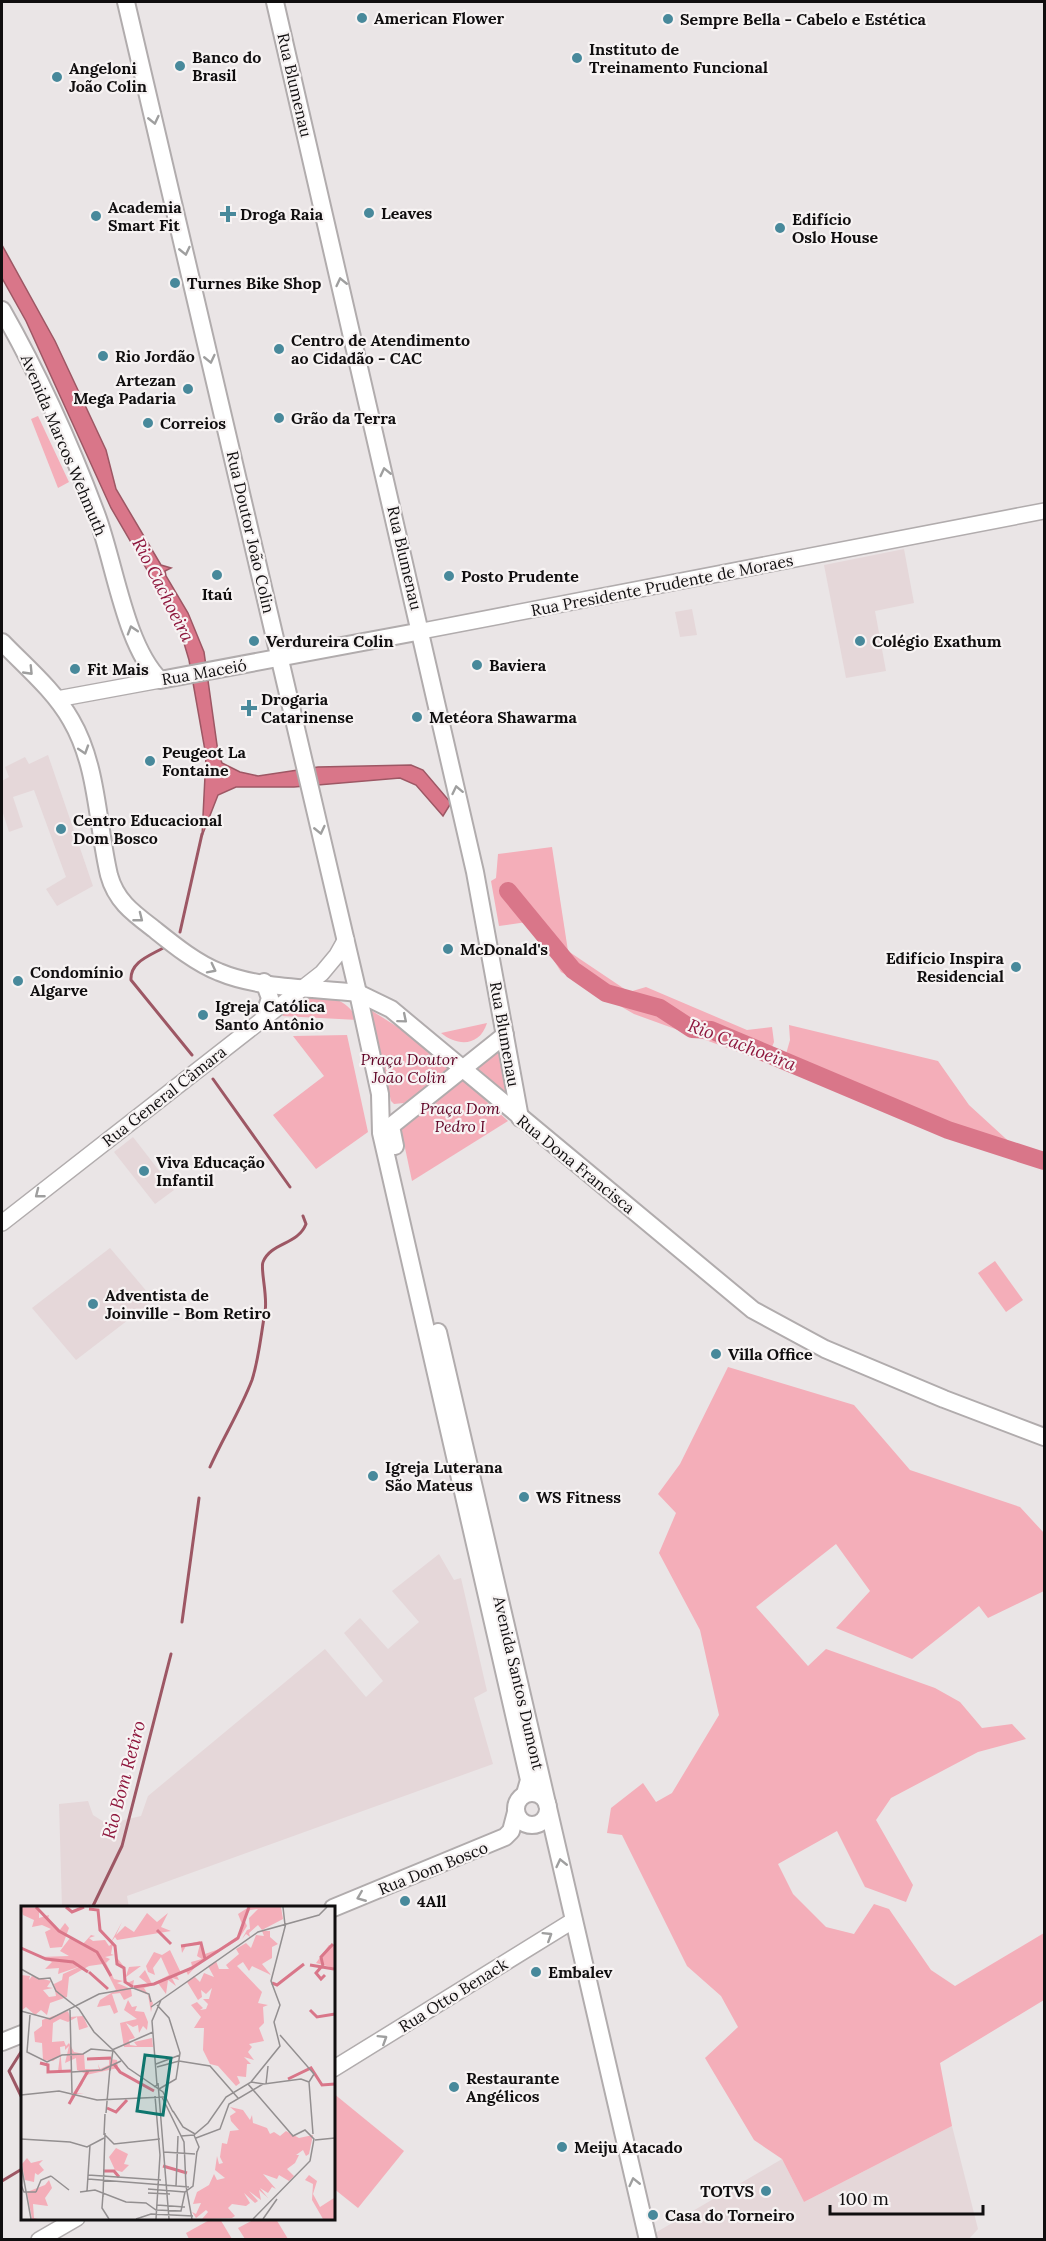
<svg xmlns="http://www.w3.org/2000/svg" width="1046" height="2241" font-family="Lora,serif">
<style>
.built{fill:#e5d7d9}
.green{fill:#f4aeb9}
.water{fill:#d97689;stroke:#9d5764;stroke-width:1.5}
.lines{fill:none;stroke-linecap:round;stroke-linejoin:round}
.stream{stroke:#9d5764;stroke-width:3}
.river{stroke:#d97689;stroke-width:18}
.secondary-casing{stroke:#b1acad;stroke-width:18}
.primary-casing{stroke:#b1acad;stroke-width:20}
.secondary{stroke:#fff;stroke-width:15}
.primary{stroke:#fff;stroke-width:16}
.oneway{stroke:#9f9f9f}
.poi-dot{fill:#48899b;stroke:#f7f3f3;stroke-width:2}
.labels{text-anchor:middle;stroke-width:4.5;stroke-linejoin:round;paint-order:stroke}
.poi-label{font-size:16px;font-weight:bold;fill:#100e0f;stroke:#f7f3f3;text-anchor:start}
.street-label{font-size:16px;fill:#100e0f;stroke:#f7f3f3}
.park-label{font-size:16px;font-style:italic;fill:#600325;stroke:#f7f3f3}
.water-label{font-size:18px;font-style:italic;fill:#8f183e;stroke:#f7f3f3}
.inset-river{fill:none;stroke:#d97689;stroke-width:3}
.inset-road{fill:none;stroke:#938f90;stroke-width:1.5}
.view{fill:#0f766e;fill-opacity:0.15;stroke:#0f766e;stroke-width:3}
.inset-edge{fill:none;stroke:#100e0f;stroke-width:3}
</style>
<rect width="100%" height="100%" fill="#eae5e6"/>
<!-- built -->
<g class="built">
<path d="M 904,549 L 914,603 L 875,611 L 886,671 L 846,678 L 824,565 Z"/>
<path d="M 692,609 L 697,635 L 680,637 L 675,612 Z"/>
<path d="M 48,755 L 93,886 L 57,906 L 46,889 L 66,877 L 34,790 L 13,797 L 23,827 L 9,832 L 2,810 L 2,781 L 9,777 L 5,767 L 25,757 L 29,764 Z"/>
<path d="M 133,1137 L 174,1190 L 155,1204 L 114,1152 Z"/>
<path d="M 110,1248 L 154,1300 L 76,1360 L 32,1308 Z"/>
<path d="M 439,1554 L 454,1580 L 461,1578 L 487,1691 L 474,1698 L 493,1764 L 127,1896 L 129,1908 L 89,1908 L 88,1904 L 78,1908 L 62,1908 L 59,1804 L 88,1801 L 93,1815 L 107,1824 L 141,1816 L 148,1796 L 325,1649 L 366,1697 L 383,1681 L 344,1633 L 360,1618 L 388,1649 L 419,1622 L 392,1591 Z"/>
<path d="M 952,2126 L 978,2229 L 968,2240 L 658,2240 L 655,2233 L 782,2159 L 804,2202 Z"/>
</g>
<!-- green -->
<g class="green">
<path d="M 38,416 L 69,482 L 58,488 L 31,419 Z"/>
<path d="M 552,847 L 568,951 L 629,992 L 646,987 L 747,1030 L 772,1027 L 774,1042 L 766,1062 L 634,1014 L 561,972 L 540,938 L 527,922 L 499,926 L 491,881 L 496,878 L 498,854 Z"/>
<path d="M 309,996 C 333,998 346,998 358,1020 L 282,1016 L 290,1004 Z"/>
<path d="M 369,1009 L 404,1031 L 450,1070 L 404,1103 L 394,1104 L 391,1101 Z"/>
<path d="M 487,1023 C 480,1046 458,1047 441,1033 Z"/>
<path d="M 789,1025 L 938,1061 L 969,1105 L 1016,1148 L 976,1133 L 968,1133 L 963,1128 L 926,1120 L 892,1100 L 884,1101 L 874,1095 L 853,1095 L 841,1083 L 822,1074 L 819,1069 L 795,1062 L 786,1054 L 790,1040 Z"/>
<path d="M 347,1035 L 368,1132 L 316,1169 L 273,1115 L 324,1076 L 293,1036 Z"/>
<path d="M 500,1050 L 508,1096 L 476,1069 Z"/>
<path d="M 462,1079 L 508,1121 L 412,1181 L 401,1129 Z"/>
<path d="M 995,1261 L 1023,1300 L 1006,1312 L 978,1273 Z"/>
<path d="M 728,1367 L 854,1405 L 910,1470 L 1020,1507 L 1044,1533 L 1044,1591 L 988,1618 L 979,1606 L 912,1659 L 836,1628 L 870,1591 L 836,1544 L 756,1607 L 808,1666 L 826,1649 L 935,1688 L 960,1702 L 982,1728 L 1012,1724 L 1026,1739 L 978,1752 L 891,1798 L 876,1820 L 913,1885 L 906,1902 L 865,1887 L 837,1831 L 778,1864 L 793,1894 L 826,1927 L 854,1934 L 874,1904 L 889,1909 L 931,1970 L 955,1986 L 1044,1933 L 1044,2000 L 940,2063 L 952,2126 L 804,2202 L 782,2159 L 754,2140 L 705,2058 L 738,2027 L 721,1996 L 687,1966 L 622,1835 L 607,1833 L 611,1808 L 643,1783 L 656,1802 L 672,1793 L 719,1715 L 700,1630 L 659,1553 L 676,1513 L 658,1494 L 680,1464 Z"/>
<path d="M 333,2093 L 404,2151 L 358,2208 L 333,2188 Z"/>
<path d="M 213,2218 L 220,2219 L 232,2239 L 189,2239 L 186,2233 Z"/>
<path d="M 255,2219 L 276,2219 L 288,2239 L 245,2239 L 238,2228 Z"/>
</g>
<!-- water -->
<path class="water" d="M 2,245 L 55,341 L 106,450 L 116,489 L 161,565 L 171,568 L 165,571 L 166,576 L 188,613 L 204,652 L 218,752 L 222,763 L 240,772 L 258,776 L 318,767 L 411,765 L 423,770 L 451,803 L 443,816 L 416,785 L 400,778 L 294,787 L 236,787 L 218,795 L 202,836 L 206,756 L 189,660 L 178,623 L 111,508 L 26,321 L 2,278 Z"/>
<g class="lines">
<!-- stream -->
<g class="stream">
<path d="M 180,932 L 202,834"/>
<path d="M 163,948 C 149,956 130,962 131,980 L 192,1055"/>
<path d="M 213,1079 L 290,1187"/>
<path d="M 210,1467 C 223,1438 241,1409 252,1380 C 259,1358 261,1334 265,1312 C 268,1296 260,1269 263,1262 C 271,1242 298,1245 306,1224 L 303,1216"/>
<path d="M 182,1622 L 199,1498"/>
<path d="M 92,1908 L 122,1846 L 171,1654"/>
<path d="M 21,2052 L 9,2071 L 22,2098"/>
<path d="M 2,2181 L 22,2169"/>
</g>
<!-- river -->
<path class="river" d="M 508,891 L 573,970 L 606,993 L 660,1008 L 692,1029 L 711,1030 L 948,1130 L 1044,1161"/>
<defs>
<g id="secondary">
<path d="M 422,631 L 1044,511"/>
<path d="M 57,699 L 160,680"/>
<path d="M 2,1223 L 322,973 L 337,955 L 346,939"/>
<path d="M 333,2069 L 574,1920"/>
<path d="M 39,2240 L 77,2218"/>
</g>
<g id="primary">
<path d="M 126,2 L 358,993 L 380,1094 L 381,1133 L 529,1780 L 525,1794"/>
<path d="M 275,2 L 475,872 L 520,1118"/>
<path d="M 2,310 C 39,375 71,446 97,516 C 115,565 125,645 160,680 L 422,631"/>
<path d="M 2,642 C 25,666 54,690 71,720 C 98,766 97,824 109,875 C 116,901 133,913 154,929 C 174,945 196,963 219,972 C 259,989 315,988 358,993 L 391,1009 L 753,1310 L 825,1349 L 944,1399 L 1044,1437"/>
<path d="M 264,982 L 270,998 L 264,1017"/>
<path d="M 395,1146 L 391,1126 L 505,1035"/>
<path d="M 438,1332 L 648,2240"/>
<circle cx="532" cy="1809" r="16"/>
<path d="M 333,1908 L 505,1837 L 511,1831 L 516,1812"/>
<path d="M 2,2042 L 22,2034"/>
</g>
</defs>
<!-- secondary casing -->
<use href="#secondary" class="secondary-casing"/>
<!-- primary casing -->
<use href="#primary" class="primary-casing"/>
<!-- secondary -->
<use href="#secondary" class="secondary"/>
<!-- primary -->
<use href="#primary" class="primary"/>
</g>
<!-- one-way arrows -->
<defs><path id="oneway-chevron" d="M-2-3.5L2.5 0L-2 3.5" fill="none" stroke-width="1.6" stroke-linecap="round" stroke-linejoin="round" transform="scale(1.5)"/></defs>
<g class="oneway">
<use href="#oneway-chevron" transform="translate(154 120) rotate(77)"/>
<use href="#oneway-chevron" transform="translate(185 251) rotate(77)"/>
<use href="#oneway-chevron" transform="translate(341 282) rotate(-103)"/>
<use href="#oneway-chevron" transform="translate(210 359) rotate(77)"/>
<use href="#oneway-chevron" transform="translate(385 472) rotate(-103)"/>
<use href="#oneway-chevron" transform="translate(132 630) rotate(-107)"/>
<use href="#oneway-chevron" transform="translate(29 671) rotate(46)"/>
<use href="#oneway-chevron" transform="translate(84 750) rotate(72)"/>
<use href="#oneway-chevron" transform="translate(457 790) rotate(-102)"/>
<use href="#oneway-chevron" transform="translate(320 830) rotate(77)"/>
<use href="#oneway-chevron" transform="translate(139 918) rotate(38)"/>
<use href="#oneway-chevron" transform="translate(212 969) rotate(27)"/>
<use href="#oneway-chevron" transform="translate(403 1019) rotate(40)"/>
<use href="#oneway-chevron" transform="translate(39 1194) rotate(142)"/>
<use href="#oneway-chevron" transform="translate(561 1863) rotate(-103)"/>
<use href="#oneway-chevron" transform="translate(361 1897) rotate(158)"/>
<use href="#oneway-chevron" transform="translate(548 1936) rotate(-32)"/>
<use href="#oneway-chevron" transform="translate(383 2039) rotate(-32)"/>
<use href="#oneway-chevron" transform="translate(634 2182) rotate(-103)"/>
</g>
<!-- markers -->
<g class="poi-dot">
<circle cx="362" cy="18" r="6"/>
<circle cx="668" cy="19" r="6"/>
<circle cx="577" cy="58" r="6"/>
<circle cx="180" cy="66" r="6"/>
<circle cx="57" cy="77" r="6"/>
<circle cx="369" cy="213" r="6"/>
<path d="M225 205h6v6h6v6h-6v6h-6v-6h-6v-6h6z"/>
<circle cx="96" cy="216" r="6"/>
<circle cx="780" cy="228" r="6"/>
<circle cx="175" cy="283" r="6"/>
<circle cx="279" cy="349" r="6"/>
<circle cx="103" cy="356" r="6"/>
<circle cx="188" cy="389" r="6"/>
<circle cx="279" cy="418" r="6"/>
<circle cx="148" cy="423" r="6"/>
<circle cx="217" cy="575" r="6"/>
<circle cx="449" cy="576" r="6"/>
<circle cx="254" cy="641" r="6"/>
<circle cx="860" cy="641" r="6"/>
<circle cx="477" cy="665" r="6"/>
<circle cx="75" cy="669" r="6"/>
<path d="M246 699h6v6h6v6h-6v6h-6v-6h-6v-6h6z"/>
<circle cx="417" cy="717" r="6"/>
<circle cx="150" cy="761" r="6"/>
<circle cx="61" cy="829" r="6"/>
<circle cx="448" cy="949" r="6"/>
<circle cx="1016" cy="967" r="6"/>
<circle cx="18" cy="981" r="6"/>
<circle cx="203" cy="1015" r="6"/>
<circle cx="144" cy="1171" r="6"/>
<circle cx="93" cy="1304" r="6"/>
<circle cx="716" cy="1354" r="6"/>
<circle cx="373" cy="1476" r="6"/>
<circle cx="524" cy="1497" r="6"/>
<circle cx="405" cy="1901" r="6"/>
<circle cx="536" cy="1972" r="6"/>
<circle cx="454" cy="2087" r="6"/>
<circle cx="562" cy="2147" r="6"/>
<circle cx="766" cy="2191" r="6"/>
<circle cx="653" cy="2215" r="6"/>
</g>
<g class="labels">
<!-- poi labels -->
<g class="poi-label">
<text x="374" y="24">American Flower</text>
<text x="680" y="25">Sempre Bella - Cabelo e Estética</text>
<text x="589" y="55">Instituto de<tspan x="589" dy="18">Treinamento Funcional</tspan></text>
<text x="192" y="63">Banco do<tspan x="192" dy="18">Brasil</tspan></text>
<text x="69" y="74">Angeloni<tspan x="69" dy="18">João Colin</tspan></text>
<text x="108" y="213">Academia<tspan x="108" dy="18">Smart Fit</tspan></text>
<text x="381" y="219">Leaves</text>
<text x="240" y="220">Droga Raia</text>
<text x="792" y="225">Edifício<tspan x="792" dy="18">Oslo House</tspan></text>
<text x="187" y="289">Turnes Bike Shop</text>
<text x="291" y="346">Centro de Atendimento<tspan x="291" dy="18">ao Cidadão - CAC</tspan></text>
<text x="115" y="362">Rio Jordão</text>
<text x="176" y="386" text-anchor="end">Artezan<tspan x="176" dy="18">Mega Padaria</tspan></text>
<text x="291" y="424">Grão da Terra</text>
<text x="160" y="429">Correios</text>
<text x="461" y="582">Posto Prudente</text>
<text x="217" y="600" text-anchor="middle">Itaú</text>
<text x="266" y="647">Verdureira Colin</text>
<text x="872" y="647">Colégio Exathum</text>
<text x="489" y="671">Baviera</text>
<text x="87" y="675">Fit Mais</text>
<text x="261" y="705">Drogaria<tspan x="261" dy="18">Catarinense</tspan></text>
<text x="429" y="723">Metéora Shawarma</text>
<text x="162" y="758">Peugeot La<tspan x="162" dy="18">Fontaine</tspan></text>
<text x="73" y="826">Centro Educacional<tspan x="73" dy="18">Dom Bosco</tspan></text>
<text x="460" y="955">McDonald's</text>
<text x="1004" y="964" text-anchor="end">Edifício Inspira<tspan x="1004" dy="18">Residencial</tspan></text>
<text x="30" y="978">Condomínio<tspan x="30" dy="18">Algarve</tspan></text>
<text x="215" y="1012">Igreja Católica<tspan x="215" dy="18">Santo Antônio</tspan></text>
<text x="156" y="1168">Viva Educação<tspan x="156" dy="18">Infantil</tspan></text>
<text x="105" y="1301">Adventista de<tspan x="105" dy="18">Joinville - Bom Retiro</tspan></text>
<text x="728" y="1360">Villa Office</text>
<text x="385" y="1473">Igreja Luterana<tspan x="385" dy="18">São Mateus</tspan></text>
<text x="536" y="1503">WS Fitness</text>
<text x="417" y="1907">4All</text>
<text x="548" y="1978">Embalev</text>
<text x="466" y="2084">Restaurante<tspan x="466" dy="18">Angélicos</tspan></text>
<text x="574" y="2153">Meiju Atacado</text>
<text x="754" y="2197" text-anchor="end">TOTVS</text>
<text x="665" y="2221">Casa do Torneiro</text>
</g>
<!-- street labels -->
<g class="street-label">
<text transform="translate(295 85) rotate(77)" y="6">Rua Blumenau</text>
<text transform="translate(64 445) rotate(67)" y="6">Avenida Marcos Wehmuth</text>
<text transform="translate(251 532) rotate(77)" y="6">Rua Doutor João Colin</text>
<text transform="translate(405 558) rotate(77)" y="6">Rua Blumenau</text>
<text transform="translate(662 585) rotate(-11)" y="6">Rua Presidente Prudente de Moraes</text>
<text transform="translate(204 672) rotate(-10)" y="6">Rua Maceió</text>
<text transform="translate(505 1034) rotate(80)" y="6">Rua Blumenau</text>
<text transform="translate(164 1096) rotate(-38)" y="6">Rua General Câmara</text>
<text transform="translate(576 1164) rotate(39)" y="6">Rua Dona Francisca</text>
<text transform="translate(519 1683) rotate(77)" y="6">Avenida Santos Dumont</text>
<text transform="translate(433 1868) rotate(-22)" y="6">Rua Dom Bosco</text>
<text transform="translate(453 1995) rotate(-32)" y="6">Rua Otto Benack</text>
</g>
<!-- park labels -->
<g class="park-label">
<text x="409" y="1065">Praça Doutor<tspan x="409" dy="18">João Colin</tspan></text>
<text x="460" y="1114">Praça Dom<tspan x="460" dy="18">Pedro I</tspan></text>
</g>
<!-- water labels -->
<g class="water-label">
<text transform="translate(163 590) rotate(63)" y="6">Rio Cachoeira</text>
<text transform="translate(742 1045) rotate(21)" y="6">Rio Cachoeira</text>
<text transform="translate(124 1780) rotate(-75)" y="6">Rio Bom Retiro</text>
</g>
</g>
<!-- overview -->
<g transform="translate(21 1906)">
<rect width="314" height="314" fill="#eae5e6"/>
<path d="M 0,1 L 18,2 L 18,12 L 28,9 L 27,13 L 38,25 L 44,17 L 48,22 L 41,41 L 29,42 L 24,26 L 30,23 L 21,19 L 11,21 L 13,14 L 2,9 ZM 228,1 L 260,1 L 262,13 L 241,24 L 237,19 L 228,27 L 229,31 L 225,28 L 221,33 L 226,24 L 229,23 L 228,12 L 237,3 L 229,4 L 223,13 L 226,20 L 217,34 L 178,57 L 167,69 L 165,65 L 156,70 L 158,74 L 151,72 L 155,80 L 147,74 L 145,88 L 137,77 L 123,82 L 132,97 L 130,106 L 127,89 L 104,77 L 104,62 L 96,58 L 97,53 L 104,62 L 105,70 L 108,61 L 120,60 L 105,71 L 106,77 L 113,74 L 112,80 L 127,78 L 118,71 L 124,64 L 131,78 L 148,69 L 140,51 L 132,62 L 134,69 L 127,66 L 125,60 L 133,46 L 141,49 L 149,44 L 160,67 L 171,60 L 170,56 L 181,53 L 176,50 L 179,38 L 165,40 L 161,47 L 160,40 L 179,35 L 184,48 L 198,43 L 217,30 L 221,18 L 217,8 ZM 126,7 L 136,16 L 147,7 L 140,21 L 150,25 L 96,34 L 94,31 L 90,36 L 101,16 L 95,29 L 104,20 L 113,26 ZM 241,25 L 249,25 L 249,31 L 257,38 L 251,41 L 251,52 L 241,58 L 250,69 L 231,60 L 228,65 L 222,56 L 216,60 L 241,86 L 237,97 L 247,99 L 242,101 L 243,117 L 238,122 L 243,135 L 228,138 L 231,141 L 227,146 L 233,154 L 223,151 L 230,158 L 226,158 L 225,171 L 216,170 L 219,177 L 215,180 L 197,160 L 189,158 L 182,144 L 183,122 L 173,122 L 180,111 L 170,99 L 176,96 L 182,102 L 179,104 L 185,103 L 187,98 L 182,93 L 188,93 L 191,82 L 185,88 L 180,84 L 181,91 L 177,94 L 166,76 L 173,70 L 179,76 L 183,67 L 193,71 L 187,60 L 195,55 L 198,63 L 208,63 L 205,59 L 218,48 L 215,43 L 225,37 L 230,42 L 235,29 L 243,30 ZM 70,29 L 74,30 L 68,32 L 72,35 L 84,34 L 88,40 L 92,37 L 90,48 L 93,49 L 84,51 L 89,53 L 85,57 L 93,73 L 102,75 L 96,77 L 110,83 L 111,90 L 103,94 L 99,87 L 91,88 L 97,106 L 93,108 L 89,99 L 76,101 L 79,94 L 95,84 L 82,58 L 68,60 L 48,71 L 46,91 L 29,97 L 26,109 L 20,104 L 14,109 L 5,101 L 0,105 L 0,69 L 9,70 L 8,74 L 11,70 L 30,75 L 26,81 L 32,82 L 22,84 L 28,91 L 35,90 L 33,78 L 41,74 L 42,68 L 60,60 L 37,68 L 38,62 L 24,63 L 31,56 L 19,51 L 48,50 L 39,45 L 49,32 L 62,38 ZM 308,39 L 313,39 L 313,62 L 295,57 ZM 107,94 L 111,101 L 116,100 L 114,105 L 123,106 L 127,116 L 126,124 L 122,120 L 118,127 L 117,119 L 112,121 L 105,117 L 114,132 L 108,134 L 109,139 L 116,140 L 113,136 L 131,132 L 132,141 L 103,141 L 99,117 L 116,113 L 103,104 ZM 47,105 L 49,111 L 62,110 L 67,121 L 58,124 L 56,111 L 47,116 L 39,113 L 32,117 L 31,136 L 43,135 L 45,140 L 48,137 L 53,146 L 63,148 L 64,163 L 78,163 L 77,158 L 79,163 L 88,159 L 88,154 L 80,153 L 89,153 L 96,154 L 97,162 L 65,169 L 61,179 L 55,187 L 63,188 L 53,188 L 48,198 L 50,190 L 65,168 L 56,164 L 55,152 L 44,157 L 48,140 L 44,144 L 44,140 L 39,141 L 41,165 L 37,165 L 39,150 L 32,155 L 22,154 L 21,137 L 14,136 L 13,126 L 21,120 L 21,114 ZM 209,201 L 222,204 L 229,214 L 231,209 L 232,217 L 246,222 L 249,228 L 253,226 L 259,230 L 265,225 L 278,232 L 292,229 L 288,248 L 285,250 L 282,244 L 275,249 L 278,249 L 274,257 L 266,263 L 273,270 L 268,275 L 258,269 L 256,273 L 242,268 L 255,283 L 251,281 L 247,287 L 239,282 L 247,292 L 238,284 L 240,294 L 228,285 L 237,295 L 234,297 L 223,287 L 229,297 L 225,300 L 211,298 L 207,302 L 214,310 L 211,312 L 181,313 L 187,306 L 185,304 L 175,312 L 171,306 L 175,308 L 180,297 L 172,298 L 176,286 L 188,279 L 193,268 L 196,274 L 204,272 L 194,264 L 196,250 L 198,258 L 202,257 L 199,251 L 201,237 L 206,238 L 209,225 L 218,224 L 210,215 L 209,210 L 215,206 ZM 95,242 L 107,248 L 103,258 L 108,259 L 101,266 L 94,264 L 88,251 ZM 6,252 L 10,257 L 22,254 L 18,258 L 23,264 L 17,269 L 14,267 L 13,276 L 4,274 L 1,258 ZM 288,269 L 296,275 L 292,288 L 299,301 L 313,292 L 313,313 L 302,313 L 291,294 L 292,278 L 284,274 ZM 28,274 L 31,282 L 24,292 L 27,300 L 12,298 L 13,312 L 17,313 L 11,313 L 6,286 L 24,279 Z" fill="#f4aeb9"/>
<path class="inset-river" d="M 15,1 L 38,25 L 76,46 L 90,70M 45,1 L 51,6 L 63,1M 68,3 L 77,4 L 79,24 L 94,40 L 96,58 L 103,62 L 104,76 L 112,81M 136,24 L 150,38M 160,40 L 180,37 L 184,53M 0,42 L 25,53 L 52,56 L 67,66M 289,59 L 313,63M 301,60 L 295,67 L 300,73 L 304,69M 302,60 L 300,51 L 312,38M 68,66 L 87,83M 251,77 L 256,79 L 283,58M 113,81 L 133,78 L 171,62 L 217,32 L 228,1M 289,104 L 296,111 L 314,108M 66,153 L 90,152M 19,157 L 27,159 L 27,166 L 50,165M 93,158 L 99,166 L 133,185M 267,173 L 290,162 L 301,179 L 314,178M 48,198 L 67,165M 86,202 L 95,206 L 106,194M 142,260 L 166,267M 82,265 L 93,265 L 98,271"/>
<path class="inset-road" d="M 262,1 L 264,19M 0,63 L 18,73 L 29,72 L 35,85 L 58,103 L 73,126 L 92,144 L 89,165M 136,99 L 148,112 L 159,147 L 155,173 L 138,183M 130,101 L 237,26 L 298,9 L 306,1M 49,104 L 51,187M 0,105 L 29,113 L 78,88 L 112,82 L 128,88 L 130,96M 9,109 L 6,146 L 26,156 L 41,149 L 62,148 L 70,143 L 92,145M 259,129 L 293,168 L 288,176M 91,144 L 132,126M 92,144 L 107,162 L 142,186 L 152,206M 135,158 L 159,149M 136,161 L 158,155 L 189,160 L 217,192M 51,166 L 81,164 L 100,155M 230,176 L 259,140 L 253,116 L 259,99 L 250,75 L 265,17M 288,176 L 292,228M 137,177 L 148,313M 227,178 L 272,230 L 284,224 L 293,233 L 289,255 L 232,313M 245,178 L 247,160M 133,181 L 136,179 L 131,115 L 140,94M 0,189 L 38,185 L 76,194 L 143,191M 134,190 L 139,249 L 135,313M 141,191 L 163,236 L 165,280 L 171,313M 152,205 L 162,221 L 174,228 L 187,217 L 205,191 L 230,176 L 243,178 L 280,173 L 288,176M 85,207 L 89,162M 83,229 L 84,208M 84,229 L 93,238 L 139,233M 160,230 L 173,229 L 178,241 L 176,246M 175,232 L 199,223 L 208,198 L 242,178M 0,233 L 49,236 L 66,241 L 83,232M 294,234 L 314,232M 143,246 L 174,248M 0,258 L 10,313M 67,269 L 140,274M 30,270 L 48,284M 67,273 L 168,281M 0,279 L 3,286 L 15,286M 155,280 L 157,230M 127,283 L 164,286M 66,285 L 69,239M 15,286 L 20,274 L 30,270M 59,286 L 74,284 L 105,296 L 125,297 L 135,304 L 160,305 L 164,286 L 172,280 L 176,245M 127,287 L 149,288M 82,288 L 81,302 L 88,313M 82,291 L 84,227M 136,299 L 164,301M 115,313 L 130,308 L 172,310M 242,313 L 256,293"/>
<path class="view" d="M 124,149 L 150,152 L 142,209 L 116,205 Z"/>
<rect width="314" height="314" class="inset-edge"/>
</g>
<!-- border -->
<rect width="1046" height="2241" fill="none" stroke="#100e0f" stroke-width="6"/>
<!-- scale -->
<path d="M830 2205v9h153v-9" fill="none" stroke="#100e0f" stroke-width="3"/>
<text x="839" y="2205" font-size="18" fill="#100e0f" stroke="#f7f3f3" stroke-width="4.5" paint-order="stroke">100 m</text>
</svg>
